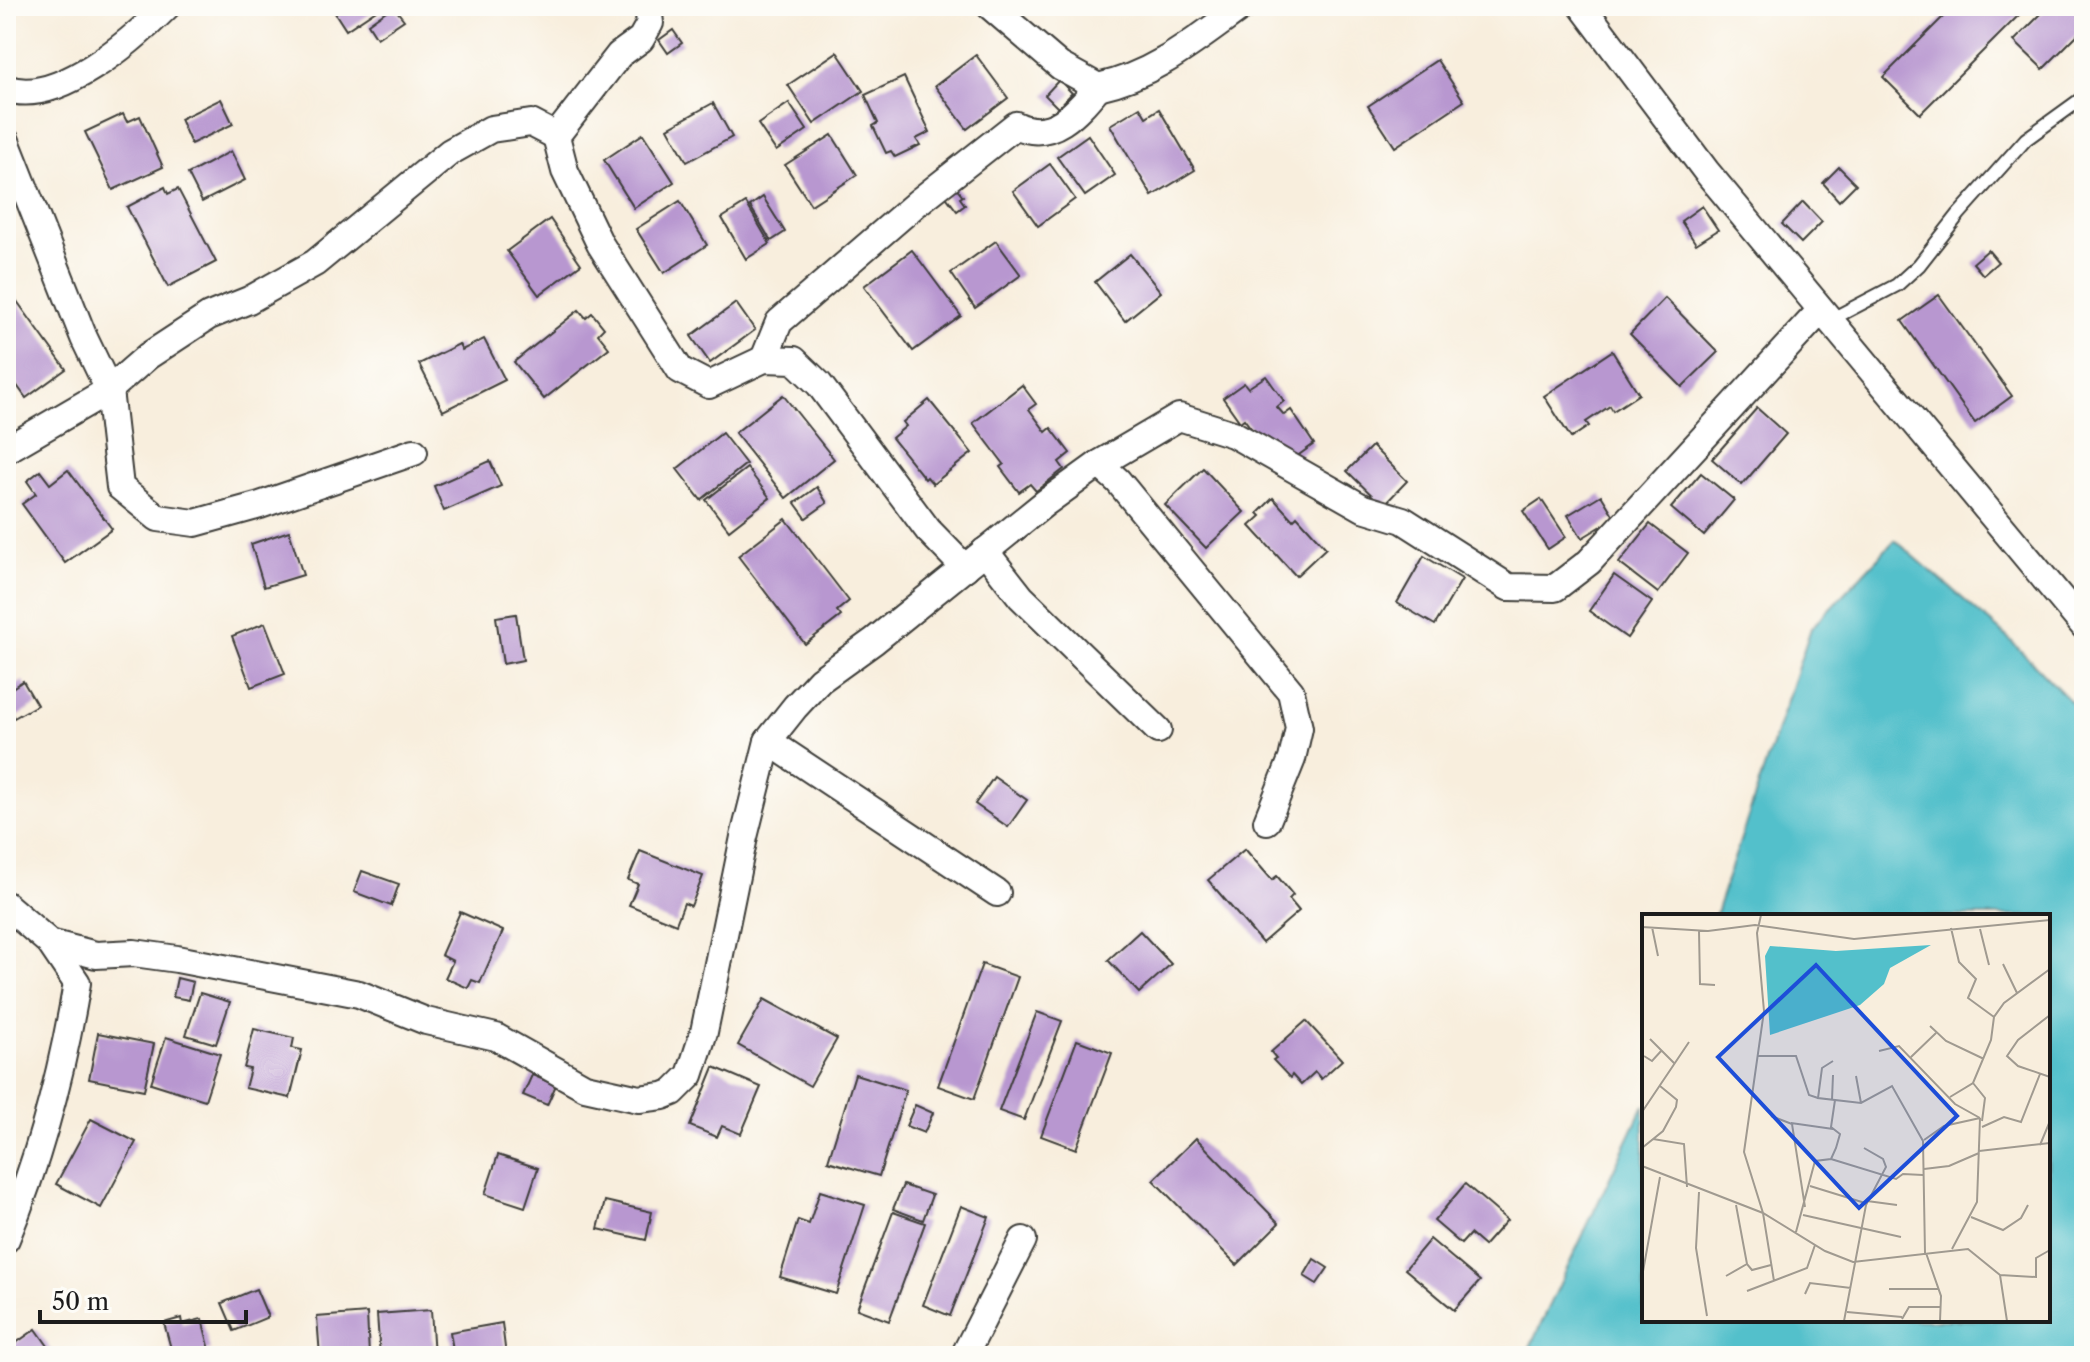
<svg xmlns="http://www.w3.org/2000/svg" width="2090" height="1362" font-family="'Libre Caslon Text',serif">
<style>
.water{fill:#53c0cb;stroke:#386e74;stroke-width:2}
.building{fill:#b897d0}
.lines{fill:none;stroke-linecap:round;stroke-linejoin:round}
.lane-casing{stroke:#3d3c39;stroke-width:16}
.street-casing{stroke:#3d3c39;stroke-width:30}
.lane{stroke:#fff;stroke-width:12}
.street{stroke:#fff;stroke-width:26}
.inset-road{fill:none;stroke:#a09a90;stroke-width:2}
.view{fill:#1d4ed8;fill-opacity:0.15;stroke:#1d4ed8;stroke-width:4}
.inset-edge{fill:none;stroke:#1c1c1c;stroke-width:4}
</style>
<rect width="100%" height="100%" fill="#fdfcf7"/>
<filter id="ink" filterUnits="userSpaceOnUse"><feTurbulence type="fractalNoise" baseFrequency=".0125" numOctaves="2"/><feDisplacementMap in="SourceGraphic" scale="16" xChannelSelector="R" yChannelSelector="G"/><feConvolveMatrix kernelMatrix="1 2 1 2 8 2 1 2 1" color-interpolation-filters="sRGB"/></filter>
<filter id="wash" filterUnits="userSpaceOnUse"><feTurbulence type="fractalNoise" baseFrequency=".006" numOctaves="4" result="noise"/><feDisplacementMap in="SourceGraphic" scale="32" xChannelSelector="R" yChannelSelector="G"/><feGaussianBlur stdDeviation="1.8" result="paint"/><feColorMatrix in="noise" values="0 0 0 0 0 0 0 0 0 0 0 0 0 0 0 0 0 1.4 0 .05"/><feComposite in="paint" operator="in"/></filter>
<g filter="url(#wash)">
<rect width="100%" height="100%" fill="#f8eedd"/>
<!-- water -->
<path class="water" d="M 1895,540 L 2007,637 L 2084,715 L 2084,1356 L 1526,1356 L 1644,1105 L 1644,1320 L 2048,1320 L 2048,916 L 1715,916 L 1811,628 Z"/>
<g id="blocks">
<!-- building -->
<g class="building">
<path d="M 336,6 L 382,6 L 346,30 L 335,13 L 339,10 Z"/>
<path d="M 393,6 L 404,20 L 377,38 L 368,24 Z"/>
<path d="M 1954,6 L 2028,6 L 1920,114 L 1883,77 Z"/>
<path d="M 2049,6 L 2082,6 L 2084,28 L 2043,69 L 2014,41 Z"/>
<path d="M 673,30 L 682,43 L 668,53 L 659,40 Z"/>
<path d="M 837,52 L 863,91 L 814,124 L 788,85 Z"/>
<path d="M 976,55 L 1008,98 L 967,129 L 935,86 Z"/>
<path d="M 1437,60 L 1464,101 L 1395,147 L 1368,106 Z"/>
<path d="M 904,77 L 930,132 L 916,139 L 920,145 L 895,157 L 891,151 L 886,153 L 873,126 L 878,123 L 865,95 Z"/>
<path d="M 1059,80 L 1072,93 L 1058,108 L 1045,95 Z"/>
<path d="M 221,99 L 233,124 L 191,144 L 180,119 Z"/>
<path d="M 713,103 L 732,137 L 687,162 L 668,128 Z"/>
<path d="M 789,103 L 807,130 L 776,151 L 758,124 Z"/>
<path d="M 1140,107 L 1146,117 L 1159,109 L 1195,170 L 1152,196 L 1110,125 Z"/>
<path d="M 123,114 L 127,122 L 140,116 L 163,167 L 113,190 L 85,132 Z"/>
<path d="M 643,134 L 674,182 L 634,208 L 604,160 Z"/>
<path d="M 832,135 L 857,175 L 811,205 L 785,165 Z"/>
<path d="M 1088,135 L 1115,175 L 1085,196 L 1057,157 Z"/>
<path d="M 231,151 L 245,180 L 202,202 L 188,174 Z"/>
<path d="M 1050,164 L 1075,199 L 1038,226 L 1013,191 Z"/>
<path d="M 1839,167 L 1856,184 L 1839,201 L 1823,183 Z"/>
<path d="M 955,186 L 963,196 L 960,198 L 965,205 L 957,211 L 944,194 Z"/>
<path d="M 165,187 L 168,194 L 178,189 L 216,262 L 168,287 L 127,207 Z"/>
<path d="M 763,197 L 785,232 L 771,241 L 750,206 Z"/>
<path d="M 680,201 L 707,245 L 664,273 L 636,229 Z"/>
<path d="M 1803,202 L 1822,222 L 1801,243 L 1782,224 Z"/>
<path d="M 746,203 L 770,244 L 746,259 L 722,218 Z"/>
<path d="M 1702,206 L 1718,230 L 1696,244 L 1681,221 Z"/>
<path d="M 550,219 L 581,264 L 539,295 L 507,251 Z"/>
<path d="M 996,241 L 1021,275 L 975,308 L 951,273 Z"/>
<path d="M 912,250 L 961,316 L 913,351 L 864,286 Z"/>
<path d="M 1988,250 L 1998,262 L 1983,275 L 1973,263 Z"/>
<path d="M 1130,254 L 1161,292 L 1125,321 L 1095,282 Z"/>
<path d="M 6,286 L 66,369 L 26,398 L 6,370 Z"/>
<path d="M 1939,295 L 2012,396 L 1975,423 L 1902,321 Z"/>
<path d="M 1665,298 L 1718,352 L 1682,387 L 1630,334 Z"/>
<path d="M 736,303 L 755,330 L 710,363 L 691,336 Z"/>
<path d="M 579,310 L 586,318 L 592,313 L 604,328 L 598,334 L 609,348 L 544,399 L 514,362 Z"/>
<path d="M 484,339 L 505,380 L 443,411 L 419,364 L 459,344 L 462,350 Z"/>
<path d="M 1612,351 L 1639,394 L 1613,411 L 1610,406 L 1586,422 L 1589,426 L 1571,438 L 1544,396 Z"/>
<path d="M 1266,376 L 1284,401 L 1277,407 L 1284,415 L 1291,410 L 1314,444 L 1289,462 L 1260,440 L 1244,419 L 1240,422 L 1223,398 L 1244,383 L 1248,388 Z"/>
<path d="M 1022,385 L 1036,404 L 1029,409 L 1046,432 L 1051,428 L 1070,453 L 1059,462 L 1064,469 L 1036,491 L 1030,484 L 1019,492 L 1000,467 L 1004,464 L 973,423 Z"/>
<path d="M 783,395 L 834,459 L 786,498 L 735,433 Z"/>
<path d="M 929,400 L 972,453 L 933,484 L 927,477 L 925,479 L 892,438 L 906,426 L 903,422 Z"/>
<path d="M 1757,408 L 1786,434 L 1742,485 L 1712,459 Z"/>
<path d="M 722,433 L 746,464 L 701,500 L 677,469 Z"/>
<path d="M 1372,446 L 1407,481 L 1383,506 L 1347,471 Z"/>
<path d="M 490,461 L 501,486 L 444,511 L 434,486 Z"/>
<path d="M 747,468 L 770,498 L 729,530 L 706,500 Z"/>
<path d="M 1203,468 L 1244,512 L 1206,548 L 1165,505 Z"/>
<path d="M 68,470 L 112,529 L 65,563 L 22,504 L 36,494 L 27,481 L 40,471 L 50,484 Z"/>
<path d="M 1701,473 L 1734,500 L 1704,536 L 1671,508 Z"/>
<path d="M 817,487 L 827,503 L 806,518 L 795,503 Z"/>
<path d="M 1601,495 L 1615,518 L 1582,538 L 1568,515 Z"/>
<path d="M 1273,498 L 1293,520 L 1297,516 L 1326,548 L 1296,576 L 1250,526 L 1261,516 L 1258,513 Z"/>
<path d="M 1541,499 L 1566,537 L 1548,549 L 1523,511 Z"/>
<path d="M 786,519 L 849,601 L 837,611 L 841,616 L 805,644 L 738,556 Z"/>
<path d="M 1650,524 L 1688,553 L 1658,593 L 1619,563 Z"/>
<path d="M 289,531 L 303,575 L 264,587 L 251,544 Z"/>
<path d="M 1424,556 L 1462,579 L 1435,625 L 1397,603 Z"/>
<path d="M 1614,575 L 1652,602 L 1627,638 L 1589,611 Z"/>
<path d="M 516,614 L 523,660 L 503,664 L 496,617 Z"/>
<path d="M 265,623 L 285,674 L 251,687 L 232,636 Z"/>
<path d="M 23,681 L 37,705 L 14,718 L 6,704 L 6,692 Z"/>
<path d="M 994,777 L 1027,800 L 1008,827 L 975,804 Z"/>
<path d="M 1245,849 L 1272,880 L 1277,876 L 1293,895 L 1289,899 L 1299,911 L 1262,943 L 1208,880 Z"/>
<path d="M 640,851 L 703,876 L 691,906 L 684,903 L 676,924 L 629,905 L 638,884 L 628,880 Z"/>
<path d="M 362,871 L 399,884 L 391,906 L 354,892 Z"/>
<path d="M 460,912 L 503,931 L 480,983 L 472,980 L 468,988 L 445,978 L 453,961 L 441,955 Z"/>
<path d="M 1140,931 L 1171,964 L 1139,993 L 1108,960 Z"/>
<path d="M 982,964 L 1018,977 L 974,1099 L 938,1086 Z"/>
<path d="M 177,978 L 193,982 L 189,1000 L 173,997 Z"/>
<path d="M 200,993 L 230,1002 L 216,1044 L 186,1035 Z"/>
<path d="M 764,999 L 837,1039 L 810,1086 L 738,1045 Z"/>
<path d="M 1037,1012 L 1062,1021 L 1024,1120 L 999,1111 Z"/>
<path d="M 1306,1021 L 1342,1060 L 1321,1079 L 1315,1072 L 1301,1085 L 1292,1075 L 1290,1078 L 1273,1060 L 1276,1058 L 1271,1052 Z"/>
<path d="M 254,1029 L 294,1038 L 292,1048 L 302,1050 L 290,1098 L 245,1088 L 250,1069 L 244,1068 Z"/>
<path d="M 98,1033 L 154,1044 L 144,1090 L 89,1079 Z"/>
<path d="M 166,1037 L 220,1054 L 205,1100 L 151,1083 Z"/>
<path d="M 1077,1040 L 1112,1053 L 1076,1149 L 1041,1136 Z"/>
<path d="M 714,1067 L 761,1087 L 741,1134 L 722,1126 L 717,1137 L 690,1126 Z"/>
<path d="M 855,1074 L 906,1090 L 879,1176 L 828,1161 Z"/>
<path d="M 532,1075 L 556,1085 L 547,1105 L 523,1095 Z"/>
<path d="M 915,1105 L 933,1113 L 924,1133 L 906,1126 Z"/>
<path d="M 91,1119 L 136,1142 L 101,1208 L 56,1184 Z"/>
<path d="M 1196,1138 L 1279,1223 L 1237,1265 L 1153,1180 Z"/>
<path d="M 498,1155 L 538,1168 L 525,1207 L 485,1194 Z"/>
<path d="M 1465,1184 L 1507,1220 L 1484,1246 L 1470,1234 L 1461,1244 L 1434,1221 Z"/>
<path d="M 903,1185 L 932,1195 L 923,1220 L 893,1209 Z"/>
<path d="M 820,1191 L 865,1205 L 836,1294 L 780,1277 L 798,1220 L 809,1224 Z"/>
<path d="M 605,1201 L 652,1212 L 646,1240 L 598,1229 Z"/>
<path d="M 961,1206 L 989,1217 L 950,1316 L 923,1305 Z"/>
<path d="M 893,1212 L 925,1223 L 889,1321 L 857,1309 Z"/>
<path d="M 1430,1239 L 1480,1281 L 1454,1310 L 1405,1269 Z"/>
<path d="M 1314,1259 L 1328,1268 L 1317,1284 L 1304,1276 Z"/>
<path d="M 256,1289 L 268,1317 L 234,1331 L 222,1303 Z"/>
<path d="M 431,1310 L 434,1356 L 380,1356 L 377,1314 Z"/>
<path d="M 367,1313 L 369,1356 L 320,1356 L 317,1317 Z"/>
<path d="M 181,1318 L 182,1324 L 202,1319 L 210,1350 L 187,1356 L 173,1356 L 164,1323 Z"/>
<path d="M 502,1323 L 506,1356 L 454,1356 L 450,1332 Z"/>
<path d="M 36,1329 L 55,1356 L 6,1356 L 6,1350 Z"/>
<rect x="551" y="1349" width="48" height="7"/>
<path d="M 633,1349 L 665,1354 L 665,1356 L 632,1356 Z"/>
</g>
</g>
</g>
<g filter="url(#ink)">
<use href="#blocks" fill-opacity="0" stroke="#3d3c39" stroke-width="2"/>
<g class="lines">
<defs>
<path id="lane" d="M 1830,320 L 1897,285 L 1919,265 L 1959,214 L 2026,139 L 2084,97"/>
<g id="street">
<path d="M 648,6 L 650,23 L 641,39 L 619,55 L 556,136 L 565,171 L 600,244 L 680,370 L 709,385 L 764,359 L 794,360 L 819,384 L 928,530 L 965,568"/>
<path d="M 990,6 L 1060,66 L 1098,87 C 1155,75 1197,39 1243,6"/>
<path d="M 1582,6 L 1706,171 L 2084,626"/>
<path d="M 6,88 C 56,108 134,39 167,6"/>
<path d="M 6,141 L 84,338 L 109,390 L 120,487 L 158,518 L 195,523 L 260,505 L 414,452"/>
<path d="M 764,359 L 779,322 L 917,203 L 1016,125 C 1051,143 1077,112 1098,87"/>
<path d="M 6,450 L 109,390 L 148,356 L 209,316 L 249,300 L 315,263 L 450,152 L 491,129 L 531,123 L 556,136"/>
<path d="M 1099,464 L 1179,417 L 1233,434 L 1363,508 L 1403,520 L 1508,587 L 1555,588 L 1589,562 L 1821,310"/>
<path d="M 985,551 L 1021,597 L 1158,730"/>
<path d="M 768,741 L 997,893"/>
<path d="M 6,905 L 50,943 L 77,983 C 63,1068 39,1159 6,1239"/>
<path d="M 50,943 L 96,955 L 134,953 L 177,959 L 359,994 L 426,1021 L 496,1037 L 585,1087 L 639,1099 L 663,1096 L 673,1092 L 690,1075 L 704,1032 L 744,837 L 768,741 L 795,707 L 820,680 L 874,641 L 1045,503 L 1099,464 L 1118,481 L 1291,692 L 1299,728 L 1292,759 L 1267,821"/>
<path d="M 964,1356 L 1023,1240"/>
</g>
</defs>
<!-- lane casing -->
<use href="#lane" class="lane-casing"/>
<!-- street casing -->
<use href="#street" class="street-casing"/>
<!-- lane -->
<use href="#lane" class="lane"/>
<!-- street -->
<use href="#street" class="street"/>
</g>
</g>
<!-- overview -->
<g transform="translate(1642 914)">
<rect width="408" height="408" fill="#f8eedd"/>
<path d="M 289,31 L 248,54 L 242,70 L 218,91 L 128,121 L 123,42 L 128,32 L 194,37 Z" fill="#53c0cb"/>
<path class="inset-road" d="M 119,1 L 115,19 L 122,97 L 102,238 L 121,299 L 132,367M 0,13 L 66,17 L 113,11 L 212,25 L 408,6M 10,13 L 16,42M 309,14 L 317,48 L 334,65 L 326,84 L 352,103M 338,15 L 347,51M 57,17 L 58,70 L 73,71M 361,50 L 375,79M 408,101 L 376,126 L 365,142 L 376,152 L 408,163M 288,112 L 304,127 L 342,145M 8,125 L 33,150M 237,137 L 257,132 L 313,190 L 338,204M 2,142 L 10,147 L 20,136M 116,142 L 154,142 L 167,181 L 176,184M 269,143 L 294,119M 191,147 L 180,154 L 176,184 L 219,189 L 250,172 L 281,227 L 283,339M 214,162 L 219,189M 331,169 L 343,184 L 340,207M 308,183 L 331,169 L 349,126 L 352,103 L 362,89 L 408,55M 190,186 L 191,161M 0,198 L 47,128M 129,202 L 150,210 L 163,293M 149,209 L 191,215M 340,213 L 362,203 L 379,208 L 398,160M 11,225 L 42,230 L 45,273M 282,226 L 302,212 L 338,204M 398,231 L 408,207M 0,234 L 21,217 L 34,193 L 35,186 L 18,172M 337,237 L 408,229M 189,245 L 254,265 L 261,260 L 281,261M 0,252 L 121,299 L 183,337 L 211,348 L 326,335 L 358,361 L 365,407M 282,255 L 307,252 L 337,239M 168,272 L 223,289M 57,278 L 54,334 L 65,402M 225,287 L 255,291M 94,291 L 105,350M 161,301 L 259,323M 329,303 L 361,316 L 379,304 L 386,291M 154,318 L 173,247 L 189,245 L 194,234 L 198,220 L 189,213 L 193,186M 310,335 L 335,288 L 338,204M 284,339 L 299,382 L 298,407M 358,361 L 394,363 L 394,344 L 408,336M 84,362 L 105,350 L 110,356 L 129,351M 0,363 L 18,263M 247,375 L 297,375M 105,377 L 165,354 L 173,331M 163,380 L 168,369 L 209,374M 205,398 L 260,403M 260,405 L 267,393 L 299,393M 202,407 L 224,291 L 244,253 L 241,245 L 222,234"/>
<path class="view" d="M 174,51 L 315,202 L 217,294 L 76,143 Z"/>
<rect width="408" height="408" class="inset-edge"/>
</g>
<!-- margin -->
<rect width="2090" height="1362" fill="none" stroke="#fdfcf7" stroke-width="32"/>
<!-- scale -->
<path d="M40 1310v12h206v-12" fill="none" stroke="#1c1c1c" stroke-width="4"/>
<text x="52" y="1310" font-size="24" fill="#1c1c1c" stroke="#fdfcf7" stroke-width="6" paint-order="stroke">50 m</text>
</svg>
